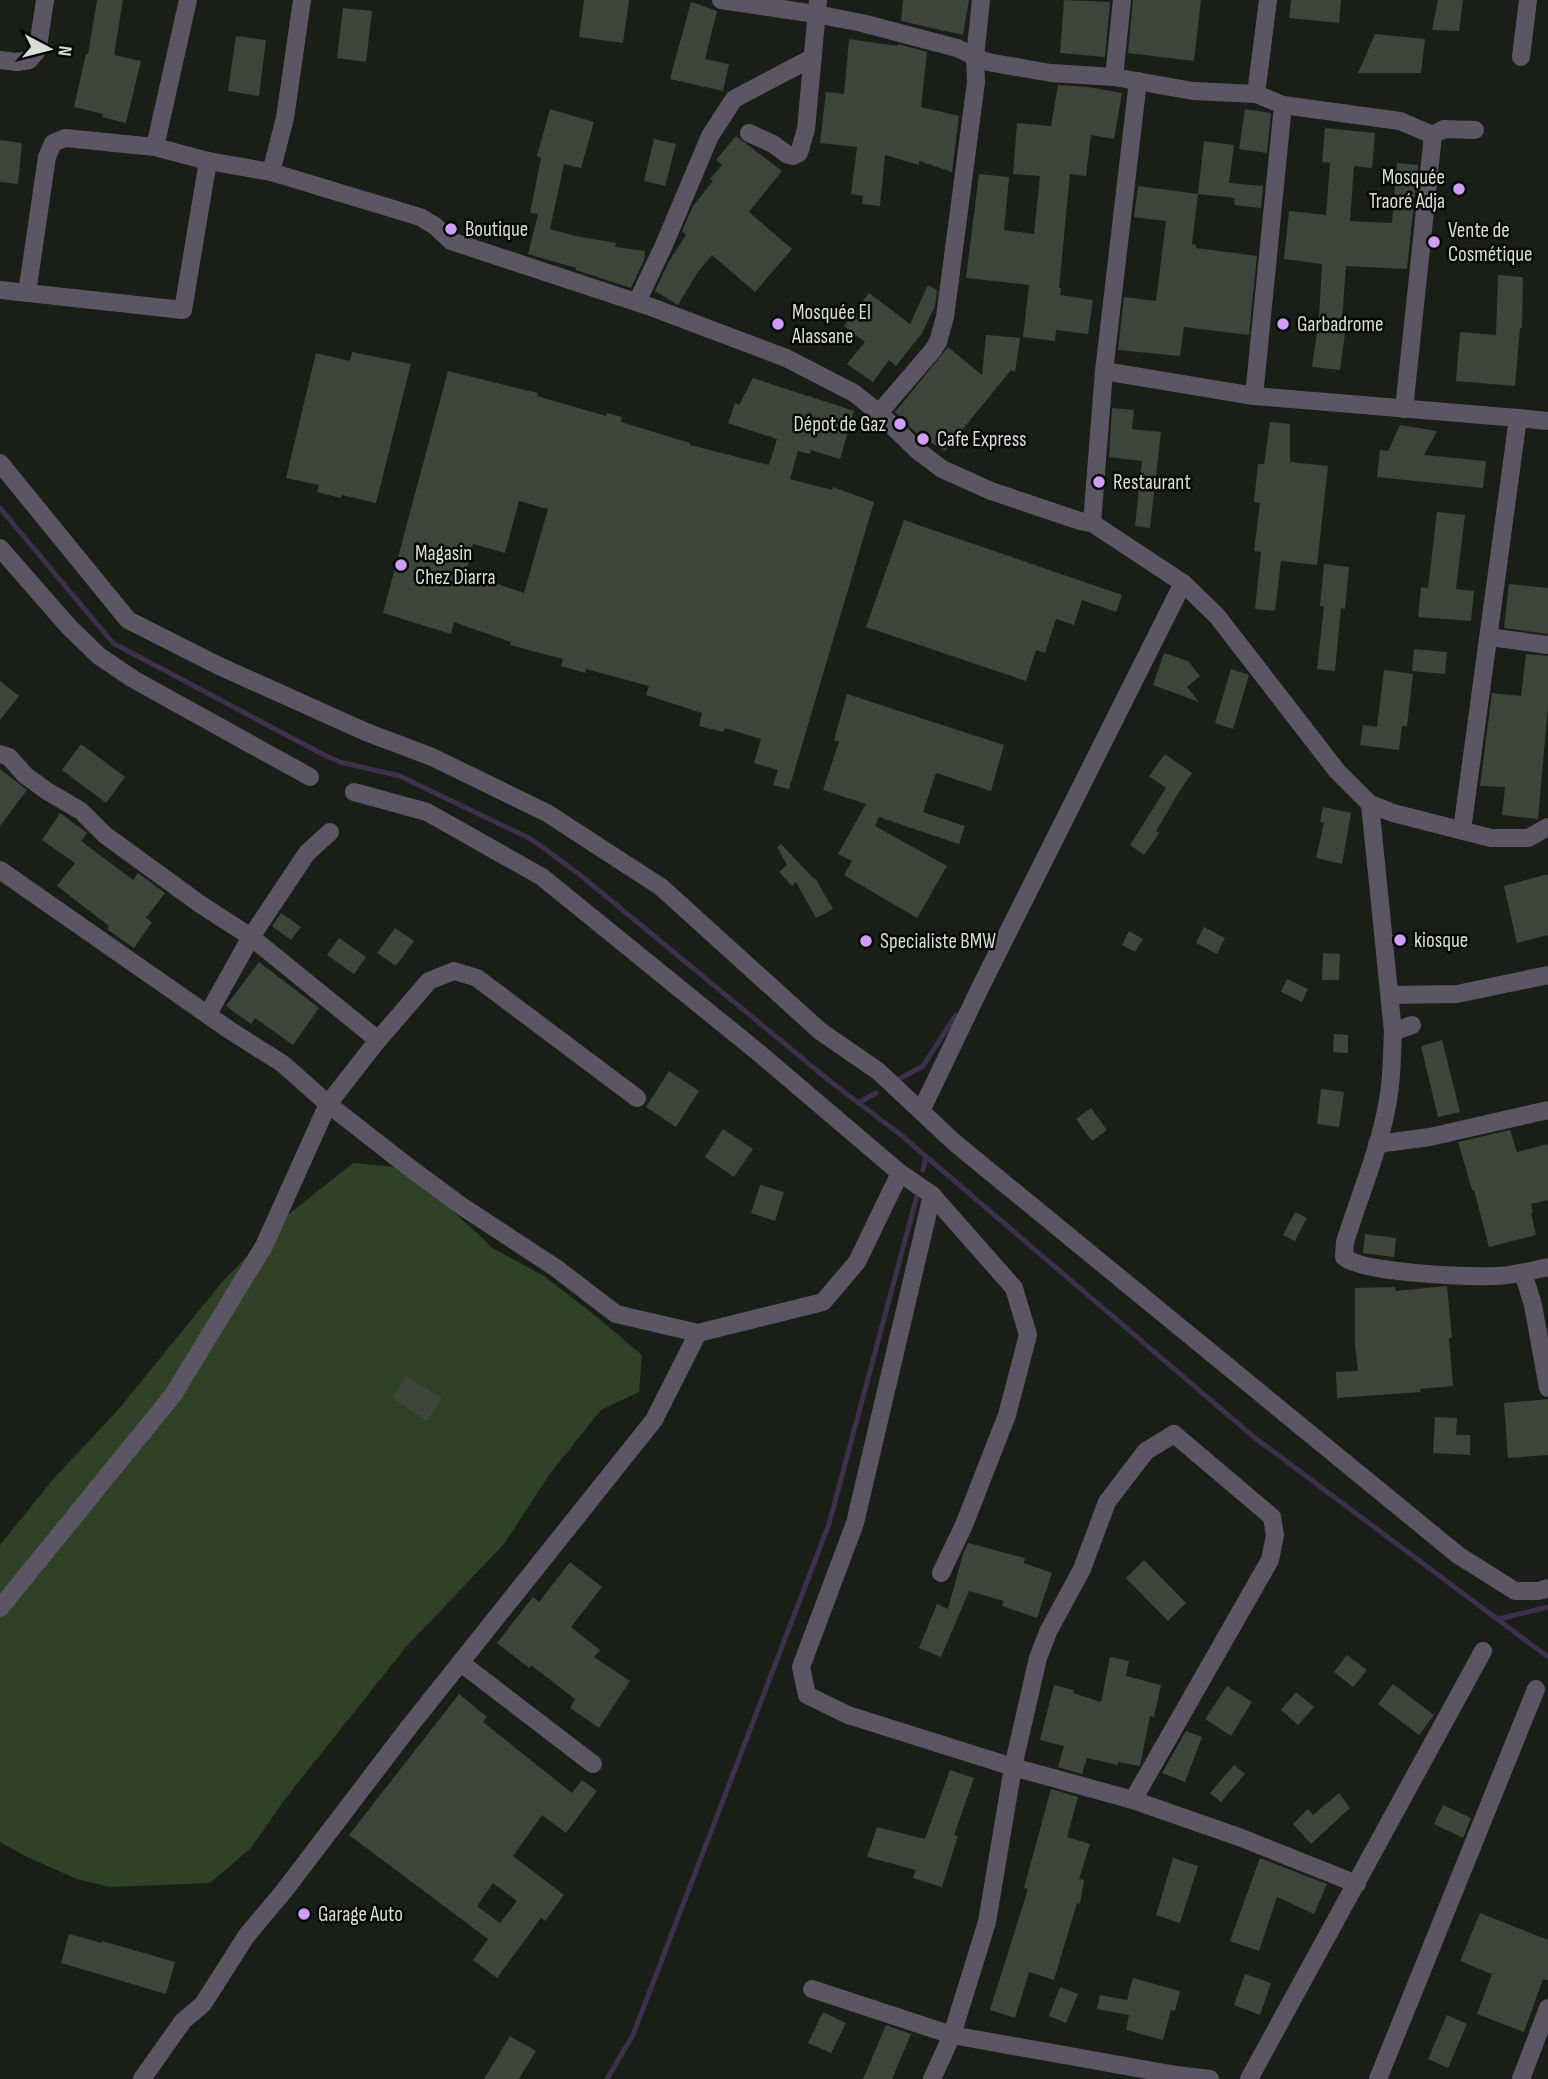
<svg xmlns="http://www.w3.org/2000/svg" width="1548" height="2079" font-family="'Sofia Sans Condensed',sans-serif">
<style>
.green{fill:#2f4126}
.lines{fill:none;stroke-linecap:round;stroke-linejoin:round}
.stream{stroke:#3e304b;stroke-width:5}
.building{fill:#3e453b;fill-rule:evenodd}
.street{stroke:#5c5563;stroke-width:18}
.poi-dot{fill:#d19dfe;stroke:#060805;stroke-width:2.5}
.labels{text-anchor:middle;stroke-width:5;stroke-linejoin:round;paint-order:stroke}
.poi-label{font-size:21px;fill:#d9ddd7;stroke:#060805;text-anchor:start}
</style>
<rect width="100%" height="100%" fill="#191f16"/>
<!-- green -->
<path class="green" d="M 353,1163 L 406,1168 L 494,1249 L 544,1276 L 597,1317 L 642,1355 L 639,1392 L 601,1410 L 549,1475 L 504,1544 L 406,1647 L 285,1799 L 251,1848 L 210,1883 L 110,1887 L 77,1879 L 27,1857 L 0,1842 L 0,1545 L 54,1478 L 117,1411 L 223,1281 L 284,1218 Z"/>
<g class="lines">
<!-- stream -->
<g class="stream">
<path d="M 0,508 L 113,643 L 324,755 L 340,762 L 400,776 L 531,839 L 579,874 L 831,1082 L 901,1135 L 1255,1438 L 1548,1657"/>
<path d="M 899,1079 L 923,1066 L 956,1015"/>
<path d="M 858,1103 L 876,1093"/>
<path d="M 923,1170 L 926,1157"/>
<path d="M 1499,1619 L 1548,1607"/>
<path d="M 607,2079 L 633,2035 L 829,1524 L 918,1192"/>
</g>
</g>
<!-- building -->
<g class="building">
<path d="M 97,0 L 123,0 L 114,55 L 141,61 L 126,123 L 102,117 L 103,114 L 74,107 L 86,54 L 88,54 Z"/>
<path d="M 584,0 L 629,0 L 623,43 L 579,37 Z"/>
<path d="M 903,0 L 969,0 L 963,35 L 901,21 Z"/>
<path d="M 1064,0 L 1110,2 L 1105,57 L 1060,53 Z"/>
<path d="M 1133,0 L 1201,0 L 1194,61 L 1128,53 Z"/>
<path d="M 1291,0 L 1341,0 L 1339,23 L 1289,18 Z"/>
<path d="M 1438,0 L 1463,0 L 1459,31 L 1432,30 Z"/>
<path d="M 691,2 L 717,11 L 705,59 L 729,64 L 723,91 L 670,79 Z"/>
<path d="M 343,8 L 372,11 L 366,62 L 337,58 Z"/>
<path d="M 1375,34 L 1425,39 L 1421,73 L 1358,73 Z"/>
<path d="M 236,36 L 266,40 L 259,96 L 228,91 Z"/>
<path d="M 849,39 L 898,46 L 898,44 L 927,52 L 921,107 L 959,116 L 952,172 L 919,161 L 919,165 L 885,155 L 880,206 L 862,204 L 863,196 L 851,194 L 857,147 L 820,143 L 826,92 L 844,94 Z"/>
<path d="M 1058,85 L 1088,87 L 1122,93 L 1114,139 L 1091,135 L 1086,176 L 1070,174 L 1059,288 L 1061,288 L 1060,295 L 1093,300 L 1088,334 L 1056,330 L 1055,341 L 1023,337 L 1029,285 L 966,278 L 979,174 L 1009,177 L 1004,230 L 1034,234 L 1040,176 L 1013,174 L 1017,123 L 1051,126 Z"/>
<path d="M 550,109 L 594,122 L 581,168 L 564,164 L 550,229 L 575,236 L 616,243 L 615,247 L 645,251 L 644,260 L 631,288 L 576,270 L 576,268 L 528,254 L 538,214 L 530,213 L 541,158 L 537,156 Z"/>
<path d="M 1245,109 L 1271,113 L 1267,153 L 1239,149 Z"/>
<path d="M 1325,128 L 1375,133 L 1372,168 L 1354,166 L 1350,221 L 1392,223 L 1397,163 L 1418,165 L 1407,269 L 1346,266 L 1341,333 L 1345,333 L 1340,370 L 1312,367 L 1319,318 L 1322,264 L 1284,259 L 1289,211 L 1326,215 L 1330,163 L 1322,162 Z"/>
<path d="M 736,136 L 782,171 L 749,212 L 792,249 L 755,292 L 712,255 L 697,273 L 678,305 L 655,291 L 668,263 L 686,235 L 682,231 L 693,206 L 713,181 L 710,179 L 722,165 L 716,160 Z"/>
<path d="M 654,139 L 676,144 L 665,186 L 644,181 Z"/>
<path d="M 0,140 L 22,143 L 18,184 L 0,182 Z"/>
<path d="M 1204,141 L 1234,145 L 1229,183 L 1263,186 L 1261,208 L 1234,205 L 1235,198 L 1198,194 Z"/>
<path d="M 1138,186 L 1198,194 L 1192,244 L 1196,245 L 1196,248 L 1257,256 L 1249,335 L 1184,327 L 1180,356 L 1118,350 L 1124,297 L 1156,301 L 1166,221 L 1134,217 Z"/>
<path d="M 1498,275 L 1523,277 L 1522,328 L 1520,328 L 1515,386 L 1456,381 L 1460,332 L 1496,335 Z"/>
<path d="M 928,285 L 937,290 L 935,306 L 922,333 L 896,366 L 889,360 L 873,382 L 847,364 L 865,342 L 844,326 L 869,293 L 910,324 Z"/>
<path d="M 986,335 L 1020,338 L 1015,372 L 1011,370 L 945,451 L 918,435 L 895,412 L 948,347 L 982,375 Z"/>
<path d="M 352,352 L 411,364 L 376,503 L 342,495 L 341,498 L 317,492 L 319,485 L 286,478 L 316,353 L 350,361 Z"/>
<path d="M 448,371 L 538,393 L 537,396 L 606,416 L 607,413 L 622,417 L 621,422 L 690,443 L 690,445 L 769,465 L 777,439 L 728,423 L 735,403 L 739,405 L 753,378 L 854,411 L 840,459 L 811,450 L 810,454 L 798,451 L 790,479 L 832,490 L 833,487 L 874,502 L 789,789 L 773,785 L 778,770 L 754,763 L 761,739 L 725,728 L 723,732 L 699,726 L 702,713 L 646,695 L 649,686 L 586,669 L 585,673 L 561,666 L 563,659 L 510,645 L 511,642 L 454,622 L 451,634 L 383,613 ZM 519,501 L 548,509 L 524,593 L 466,573 L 473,544 L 505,553 Z"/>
<path d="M 1112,408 L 1134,410 L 1132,429 L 1161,432 L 1150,528 L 1135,526 L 1142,461 L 1109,457 Z"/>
<path d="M 1270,422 L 1290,424 L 1290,462 L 1328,466 L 1317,565 L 1281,561 L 1275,611 L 1255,609 L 1261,552 L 1254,551 L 1260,503 L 1254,502 L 1258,464 L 1264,464 Z"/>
<path d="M 1400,425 L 1437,431 L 1424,455 L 1486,461 L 1483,488 L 1377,477 L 1380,450 L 1388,451 Z"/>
<path d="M 1437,512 L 1465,515 L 1456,589 L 1474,591 L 1471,621 L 1418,617 L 1421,587 L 1428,588 Z"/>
<path d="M 904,520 L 1122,595 L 1116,612 L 1082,600 L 1074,625 L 1056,619 L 1045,653 L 1036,650 L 1026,681 L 866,627 Z"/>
<path d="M 1324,564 L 1349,567 L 1345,609 L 1341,608 L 1335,671 L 1317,669 L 1324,606 L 1320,606 Z"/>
<path d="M 1509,584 L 1548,588 L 1548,634 L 1504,628 Z"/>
<path d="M 1414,649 L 1447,652 L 1445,674 L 1412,671 Z"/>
<path d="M 1164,653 L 1188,661 L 1200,676 L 1187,687 L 1199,702 L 1153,685 Z"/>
<path d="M 1526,654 L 1548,656 L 1548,707 L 1538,819 L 1502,815 L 1505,787 L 1480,786 L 1492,693 L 1521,696 Z"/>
<path d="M 1231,669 L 1249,675 L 1233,729 L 1215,723 Z"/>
<path d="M 1384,670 L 1413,674 L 1407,726 L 1402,726 L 1399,750 L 1360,745 L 1363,725 L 1377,727 Z"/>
<path d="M 0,681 L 19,696 L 0,720 Z"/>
<path d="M 847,694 L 1004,745 L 991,791 L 936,773 L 923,812 L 965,826 L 959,844 L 879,817 L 875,826 L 947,866 L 917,918 L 844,875 L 852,861 L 838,854 L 866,804 L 823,790 L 839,742 L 834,740 Z"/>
<path d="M 81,744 L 125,777 L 106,803 L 62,770 Z"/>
<path d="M 1165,754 L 1192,773 L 1179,792 L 1156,831 L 1159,833 L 1144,855 L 1130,845 L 1166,788 L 1149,776 Z"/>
<path d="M 0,769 L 27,790 L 0,826 Z"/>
<path d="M 1323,807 L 1351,813 L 1342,864 L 1316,858 L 1324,823 L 1320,822 Z"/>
<path d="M 60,813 L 87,833 L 81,841 L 133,880 L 138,873 L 165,893 L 146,918 L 152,922 L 134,948 L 107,929 L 109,926 L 57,886 L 75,863 L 42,840 Z"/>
<path d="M 781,844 L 814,879 L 815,878 L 833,909 L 816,918 L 796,882 L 792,886 L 779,872 L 787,865 L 777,847 Z"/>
<path d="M 1548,874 L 1548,935 L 1517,943 L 1504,886 Z"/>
<path d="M 281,913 L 301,927 L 291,940 L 272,926 Z"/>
<path d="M 1204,927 L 1225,938 L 1217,954 L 1196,943 Z"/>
<path d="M 395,928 L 414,941 L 396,966 L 377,953 Z"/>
<path d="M 1129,931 L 1143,939 L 1135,952 L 1122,945 Z"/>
<path d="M 339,938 L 366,957 L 354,974 L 327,955 Z"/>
<path d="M 1323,953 L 1340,954 L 1339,980 L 1322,980 Z"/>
<path d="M 259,962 L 319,1008 L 293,1045 L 255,1018 L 251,1024 L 226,1006 Z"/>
<path d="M 1287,979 L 1308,989 L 1302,1002 L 1281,992 Z"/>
<path d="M 1334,1034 L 1348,1035 L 1348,1053 L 1333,1052 Z"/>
<path d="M 1442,1040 L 1460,1112 L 1438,1117 L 1421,1046 Z"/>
<path d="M 669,1071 L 699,1091 L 676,1127 L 646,1107 Z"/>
<path d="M 1321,1089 L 1344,1092 L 1339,1127 L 1317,1124 Z"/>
<path d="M 1091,1108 L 1107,1130 L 1092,1141 L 1076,1119 Z"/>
<path d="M 723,1129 L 753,1149 L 734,1177 L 705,1157 Z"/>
<path d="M 1510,1130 L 1517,1152 L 1548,1144 L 1548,1200 L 1531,1204 L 1533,1213 L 1531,1213 L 1536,1235 L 1489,1247 L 1474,1190 L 1472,1190 L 1458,1142 Z"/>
<path d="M 760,1185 L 784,1192 L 775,1221 L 751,1213 Z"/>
<path d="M 1295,1212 L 1307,1218 L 1295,1241 L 1283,1235 Z"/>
<path d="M 1365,1234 L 1396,1238 L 1394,1257 L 1363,1253 Z"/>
<path d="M 1447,1286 L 1452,1338 L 1449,1338 L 1453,1386 L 1420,1389 L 1421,1392 L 1337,1398 L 1336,1372 L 1358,1371 L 1355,1344 L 1355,1288 L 1395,1287 L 1396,1291 Z"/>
<path d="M 406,1376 L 442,1398 L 427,1421 L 392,1398 Z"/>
<path d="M 1548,1399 L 1548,1455 L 1508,1458 L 1504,1403 Z"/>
<path d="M 1435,1417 L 1457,1418 L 1456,1435 L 1470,1435 L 1470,1455 L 1433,1453 Z"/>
<path d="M 968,1543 L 1025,1558 L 1024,1563 L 1052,1573 L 1037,1618 L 1002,1606 L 1004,1601 L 969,1591 L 941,1657 L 919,1648 L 937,1604 L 948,1609 L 963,1554 Z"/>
<path d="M 1144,1560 L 1186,1603 L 1168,1621 L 1126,1578 Z"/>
<path d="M 570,1562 L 602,1587 L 571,1627 L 600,1650 L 594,1657 L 630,1681 L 599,1728 L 570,1708 L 575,1699 L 531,1665 L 529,1668 L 497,1643 L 533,1597 L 539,1602 Z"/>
<path d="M 1347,1655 L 1367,1670 L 1353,1687 L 1334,1672 Z"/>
<path d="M 1110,1657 L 1129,1661 L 1126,1676 L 1161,1685 L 1154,1717 L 1150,1716 L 1140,1766 L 1118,1762 L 1118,1765 L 1087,1758 L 1082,1774 L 1058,1767 L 1064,1746 L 1040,1740 L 1054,1685 L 1074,1690 L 1073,1693 L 1101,1702 Z"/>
<path d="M 1393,1684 L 1434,1715 L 1419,1735 L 1378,1704 Z"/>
<path d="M 1227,1686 L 1252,1702 L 1231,1736 L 1205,1719 Z"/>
<path d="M 1296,1692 L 1314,1707 L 1298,1725 L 1281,1710 Z"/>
<path d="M 459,1694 L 487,1717 L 483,1722 L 572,1793 L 582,1780 L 597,1791 L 566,1833 L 542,1815 L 513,1856 L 564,1895 L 545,1921 L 541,1918 L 497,1978 L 473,1960 L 488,1939 L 349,1835 ZM 493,1883 L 517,1901 L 500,1923 L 477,1906 Z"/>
<path d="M 1186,1731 L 1202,1737 L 1185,1782 L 1162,1773 Z"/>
<path d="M 1234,1765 L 1245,1774 L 1221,1802 L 1210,1793 Z"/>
<path d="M 950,1770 L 974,1778 L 954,1835 L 958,1836 L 942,1887 L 913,1878 L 916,1870 L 867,1857 L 877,1827 L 925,1839 Z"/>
<path d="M 1051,1789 L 1078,1797 L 1067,1837 L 1090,1844 L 1079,1879 L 1084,1880 L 1080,1904 L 1077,1903 L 1054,1980 L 1029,1972 L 1015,2018 L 990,2010 L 1028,1889 L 1024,1888 Z"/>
<path d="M 1339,1793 L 1350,1808 L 1311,1844 L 1293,1824 L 1308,1809 L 1313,1815 Z"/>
<path d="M 1443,1805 L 1471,1818 L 1463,1838 L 1434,1824 Z"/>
<path d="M 1173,1858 L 1198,1866 L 1180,1923 L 1156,1915 Z"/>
<path d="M 1260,1858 L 1327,1884 L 1314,1914 L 1277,1897 L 1259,1951 L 1230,1941 Z"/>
<path d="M 1480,1913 L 1548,1940 L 1548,1981 L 1543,1979 L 1524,2032 L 1477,2014 L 1492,1974 L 1460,1961 Z"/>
<path d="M 69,1934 L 102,1943 L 102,1941 L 175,1962 L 166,1994 L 61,1963 Z"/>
<path d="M 1245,1974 L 1271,1983 L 1260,2015 L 1234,2005 Z"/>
<path d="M 1133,1978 L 1180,1991 L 1175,2011 L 1171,2010 L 1163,2040 L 1126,2030 L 1129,2015 L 1097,2009 L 1100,1995 L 1127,2000 Z"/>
<path d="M 1060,1987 L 1078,1994 L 1066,2023 L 1049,2016 Z"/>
<path d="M 823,2012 L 846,2023 L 831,2053 L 808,2043 Z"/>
<path d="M 1447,2015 L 1467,2024 L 1448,2068 L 1428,2059 Z"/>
<path d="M 886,2025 L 911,2034 L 892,2079 L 863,2079 Z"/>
<path d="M 510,2036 L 536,2051 L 519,2079 L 484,2079 Z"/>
</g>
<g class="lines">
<!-- street -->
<g class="street">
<path d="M 721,0 L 816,14 L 862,23 L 957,48 L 984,61 L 993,63 L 1051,73 L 1114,77 L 1193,91 L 1256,94 L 1283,105 L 1400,121 L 1433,135 L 1444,129 L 1475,130"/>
<path d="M 1521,57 L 1528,0"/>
<path d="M 0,60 L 17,62 L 29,60 L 36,52 L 39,40 L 45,0"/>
<path d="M 1114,77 L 1122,0"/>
<path d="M 1256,94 L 1268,0"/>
<path d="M 749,133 L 773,144 L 788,155 L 793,156 L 799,153 L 806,129 L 818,0"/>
<path d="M 155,147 L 188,0"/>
<path d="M 271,172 L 285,118 L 302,0"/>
<path d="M 0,290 L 183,310 L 208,161"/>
<path d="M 27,293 L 47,157 L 53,143 L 65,138 L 155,147 L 208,161 L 271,172 L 420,217 L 435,226 L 451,241 L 651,307 L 786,358 L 854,393 L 879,413 L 917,450 L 942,469 L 991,491 L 1080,521 L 1092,523 L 1183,583 L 1217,616 L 1337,771 L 1370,804 L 1393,813 L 1491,838 L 1528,838 L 1548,827"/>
<path d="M 637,302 L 664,245 L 710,136 L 734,99 L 812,58"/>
<path d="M 1104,371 L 1254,396 L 1518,418 L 1462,830"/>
<path d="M 1254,396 L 1283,105"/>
<path d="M 1404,409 L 1433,135"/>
<path d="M 879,413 L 933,350 L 938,342 L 945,317 L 976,82 L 975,57 L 981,0"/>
<path d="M 1518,418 L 1548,421"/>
<path d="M 0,463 L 128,620 L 217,665 L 366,732 L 432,757 L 547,813 L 661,887 L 820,1031 L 878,1071 L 955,1143 L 1458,1555 L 1515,1591 L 1539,1591 L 1548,1588"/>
<path d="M 1092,523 L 1104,371 L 1138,81"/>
<path d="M 0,548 L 69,627 L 99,656 L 133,679 L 310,777"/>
<path d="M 1489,637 L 1548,645"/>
<path d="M 0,754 L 9,757 L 25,775 L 47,791 L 81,811 L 105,835 L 200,904 L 251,937 L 208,1014"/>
<path d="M 354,792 L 427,812 L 542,877 L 759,1053 L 900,1173 L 932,1195 L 855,1523 L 801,1667 L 807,1695 L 848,1715 L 1013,1767 L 1133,1800 L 1239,1837 L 1357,1884"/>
<path d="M 1370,804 L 1393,1032 C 1392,1050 1392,1068 1390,1086 C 1384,1139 1361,1191 1345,1242 L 1344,1257 C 1362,1273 1467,1277 1494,1276 C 1513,1276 1530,1271 1548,1267"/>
<path d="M 330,832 L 307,853 L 251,937 L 378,1040"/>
<path d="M 0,870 L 228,1029 L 283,1064 L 328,1104 L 406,1165 L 460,1205 L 556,1268 L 616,1314 L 698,1333"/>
<path d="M 1390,995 L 1457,994 L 1548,975"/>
<path d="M 1393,1032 L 1412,1025"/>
<path d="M 921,1111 L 981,986 L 1183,583"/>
<path d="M 1377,1144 L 1430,1137 L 1548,1110"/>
<path d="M 932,1195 L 1014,1288 L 1028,1335 L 1007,1415 L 964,1525 L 941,1573"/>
<path d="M 1523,1273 L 1533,1305 L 1548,1388"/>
<path d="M 0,1608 L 173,1395 L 264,1246 L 328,1104 L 378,1040 L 429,981 L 454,971 L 477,978 L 637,1098"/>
<path d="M 461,1663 L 593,1764"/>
<path d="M 812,1989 L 952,2035 L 1176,2075 L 1210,2079"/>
<path d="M 142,2079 L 183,2021 L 203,2004 L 247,1935 L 284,1891 L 409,1727 L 654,1420 L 698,1333 L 823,1302 L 857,1262 L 900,1173"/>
<path d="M 932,2079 L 952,2035 L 987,1922 L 1013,1767 L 1038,1658 L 1048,1632 L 1082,1569 L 1107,1502 L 1146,1451 L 1174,1434 L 1272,1517 L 1275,1535 L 1270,1560 L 1133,1800"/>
<path d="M 1249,2079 L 1483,1651"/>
<path d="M 1378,2079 L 1536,1689"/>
<path d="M 1521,2079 L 1548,2008"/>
</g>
</g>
<!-- markers -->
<g class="poi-dot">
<circle cx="1459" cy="189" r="7"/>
<circle cx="451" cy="229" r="7"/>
<circle cx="1434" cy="242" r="7"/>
<circle cx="778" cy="324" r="7"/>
<circle cx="1283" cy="324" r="7"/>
<circle cx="900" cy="424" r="7"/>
<circle cx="923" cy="439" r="7"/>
<circle cx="1099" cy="482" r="7"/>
<circle cx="401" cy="565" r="7"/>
<circle cx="1400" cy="940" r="7"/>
<circle cx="866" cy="941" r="7"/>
<circle cx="304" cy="1914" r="7"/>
</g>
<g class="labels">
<!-- poi labels -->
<g class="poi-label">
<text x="1445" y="184" text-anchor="end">Mosquée<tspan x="1445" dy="24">Traoré Adja</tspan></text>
<text x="465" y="236">Boutique</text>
<text x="1448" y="237">Vente de<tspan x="1448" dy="24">Cosmétique</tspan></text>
<text x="792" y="319">Mosquée El<tspan x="792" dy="24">Alassane</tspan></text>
<text x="1297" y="331">Garbadrome</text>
<text x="886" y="431" text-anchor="end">Dépot de Gaz</text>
<text x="937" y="446">Cafe Express</text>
<text x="1113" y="489">Restaurant</text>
<text x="415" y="560">Magasin<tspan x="415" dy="24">Chez Diarra</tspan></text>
<text x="1414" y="947">kiosque</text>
<text x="880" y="948">Specialiste BMW</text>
<text x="318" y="1921">Garage Auto</text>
</g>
</g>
<!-- north arrow -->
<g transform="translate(49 49) rotate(97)" stroke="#060805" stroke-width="5" paint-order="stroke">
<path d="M0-5L12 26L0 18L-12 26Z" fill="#d9ddd7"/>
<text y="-10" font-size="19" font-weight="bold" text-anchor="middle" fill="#d9ddd7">N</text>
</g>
</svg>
